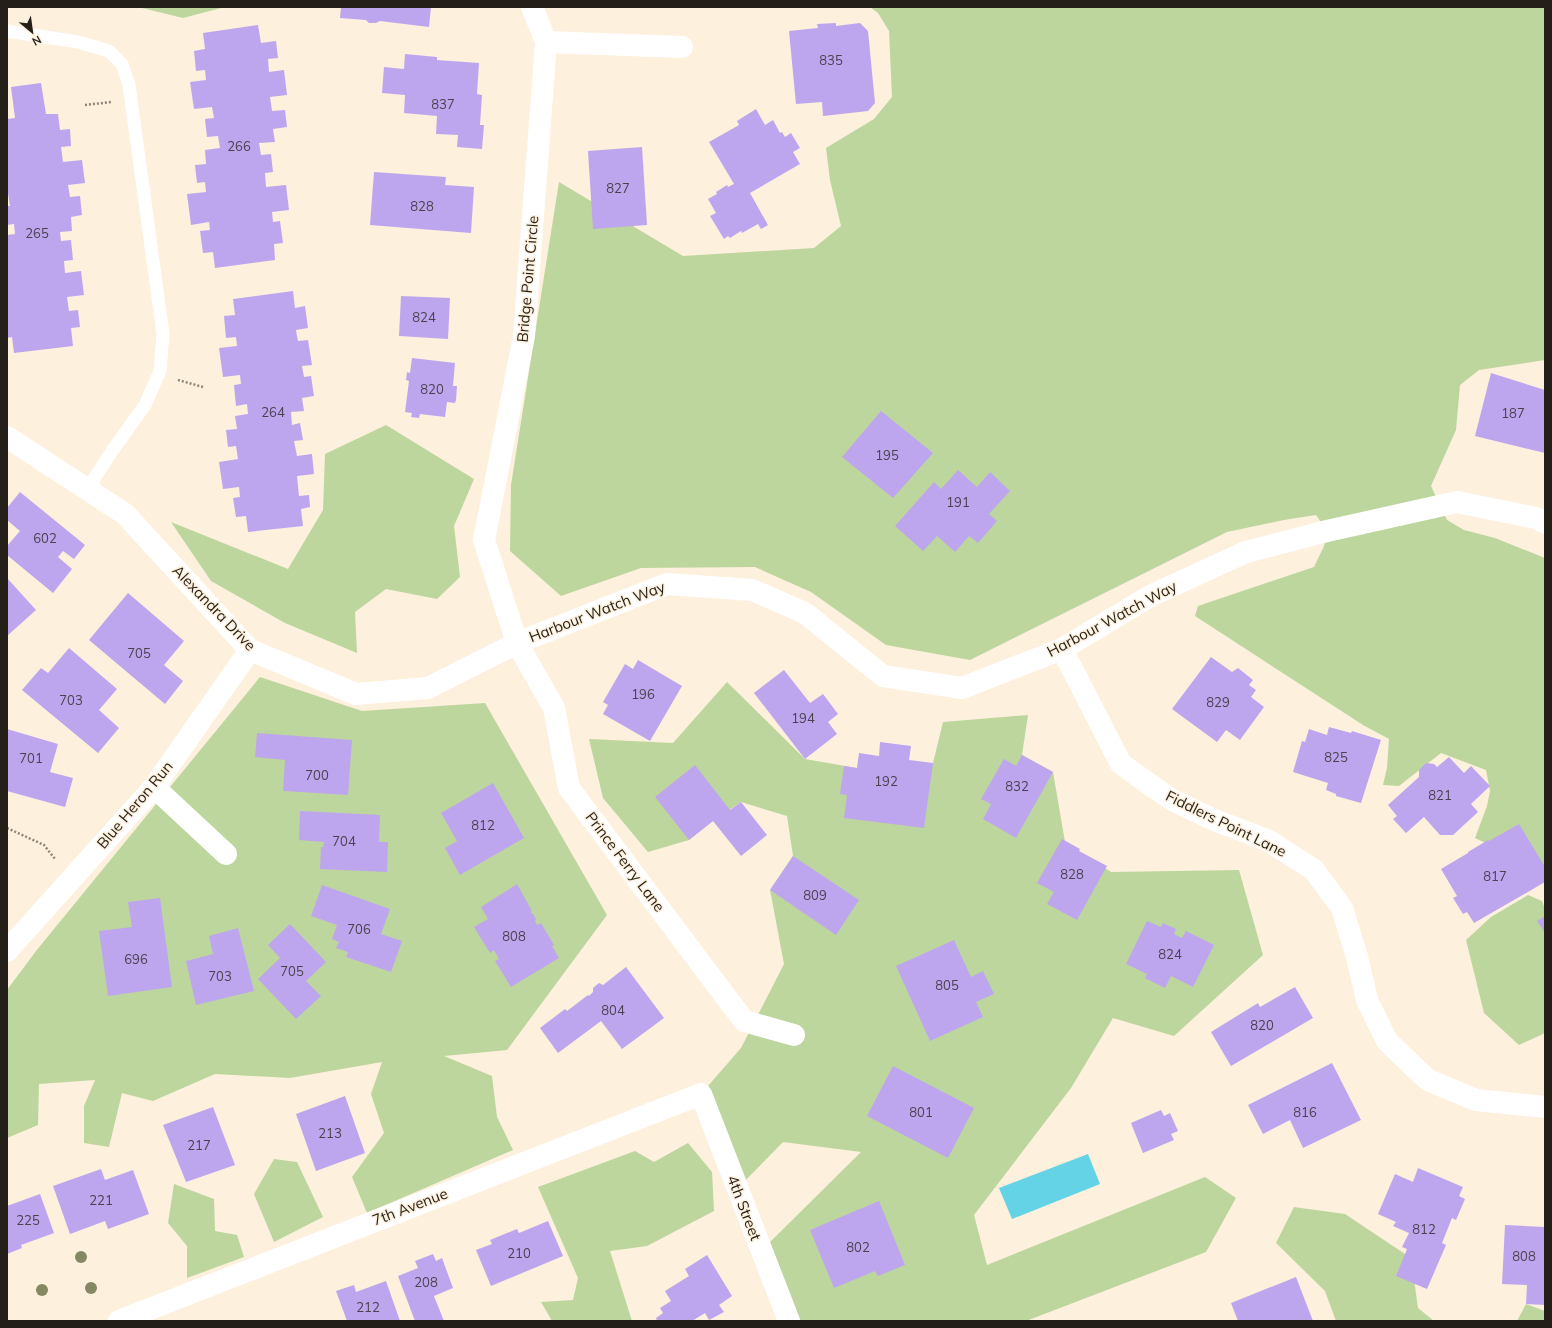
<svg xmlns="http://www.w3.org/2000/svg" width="1552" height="1328" font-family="Mulish,sans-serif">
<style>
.green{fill:#bdd69e}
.water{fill:#63d3e5}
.building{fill:#bea6ee}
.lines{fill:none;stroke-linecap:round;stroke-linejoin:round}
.path{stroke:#8e8578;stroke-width:2.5;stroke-dasharray:2 2;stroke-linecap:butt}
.service{stroke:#fff;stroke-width:13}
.minor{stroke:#fff;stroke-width:22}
.tree{fill:#848963}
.labels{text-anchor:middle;stroke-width:3;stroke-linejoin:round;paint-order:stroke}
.number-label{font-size:13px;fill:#4a414e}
.street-label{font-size:15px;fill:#241f18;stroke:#fdf0dd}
</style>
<rect width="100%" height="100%" fill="#fdf0dd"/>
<!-- green -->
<g class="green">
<path d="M 138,7 L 225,7 L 183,18 Z"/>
<path d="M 870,7 L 1545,7 L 1545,360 L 1479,370 L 1460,385 L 1456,430 L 1431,486 L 1447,520 L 1464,530 L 1495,538 L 1545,558 L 1545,879 L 1525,862 L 1475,838 L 1487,806 L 1490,791 L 1486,770 L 1441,753 L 1399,786 L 1383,785 L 1387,768 L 1389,739 L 1363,725 L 1195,616 L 1198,606 L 1314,567 L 1324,546 L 1327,531 L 1316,515 L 1284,520 L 1227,532 L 970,660 L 886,645 L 811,592 L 755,567 L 641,568 L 561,596 L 510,551 L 511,485 L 559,182 L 683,256 L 814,248 L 841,226 L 830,180 L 826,148 L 874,119 L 892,97 L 889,31 L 878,13 Z"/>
<path d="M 386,425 L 474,479 L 454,526 L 460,577 L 437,599 L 386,589 L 355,612 L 357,653 L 285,623 L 211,581 L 171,522 L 288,569 L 323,510 L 325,454 Z"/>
<path d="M 260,677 L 362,711 L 485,703 L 607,915 L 507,1050 L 444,1056 L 492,1076 L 497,1117 L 513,1150 L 367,1213 L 352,1177 L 384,1133 L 371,1094 L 382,1062 L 290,1078 L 215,1074 L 153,1101 L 122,1093 L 109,1147 L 84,1143 L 84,1106 L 95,1080 L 39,1084 L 38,1125 L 7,1138 L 7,990 L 36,951 Z"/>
<path d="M 727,682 L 805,759 L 857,768 L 933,763 L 943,722 L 1028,715 L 1022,755 L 1053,772 L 1065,842 L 1111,872 L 1239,870 L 1263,955 L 1174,1036 L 1113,1018 L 1071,1088 L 974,1215 L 987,1265 L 1205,1177 L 1236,1198 L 1206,1252 L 1026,1321 L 789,1321 L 761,1251 L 861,1152 L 783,1142 L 737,1189 L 701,1094 L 741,1048 L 784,964 L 770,890 L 793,856 L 787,816 L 741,802 L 713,821 L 689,840 L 648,852 L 603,798 L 589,739 L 673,743 Z"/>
<path d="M 1528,895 L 1542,901 L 1545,909 L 1545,1033 L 1519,1045 L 1484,1013 L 1466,940 L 1491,917 Z"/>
<path d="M 688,1143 L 712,1172 L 714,1211 L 647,1246 L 610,1251 L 632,1321 L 552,1321 L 541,1302 L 573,1300 L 578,1278 L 538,1187 L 635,1151 L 654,1162 Z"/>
<path d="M 274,1159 L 297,1162 L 323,1217 L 274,1242 L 254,1194 Z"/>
<path d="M 174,1184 L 214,1199 L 215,1231 L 237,1235 L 244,1257 L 187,1278 L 187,1246 L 168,1223 Z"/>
<path d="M 1294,1207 L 1345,1214 L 1411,1258 L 1418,1308 L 1434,1321 L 1336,1321 L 1325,1291 L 1276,1243 Z"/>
<path d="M 1526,1304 L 1545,1311 L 1545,1321 L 1517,1321 Z"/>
</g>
<!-- water -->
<path class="water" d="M 1088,1154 L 1100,1184 L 1012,1219 L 999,1188 Z"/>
<!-- building -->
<g class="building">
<path d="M 341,7 L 431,7 L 429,27 L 380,21 L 376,23 L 369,23 L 366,20 L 340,18 Z"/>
<path d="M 836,23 L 836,26 L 860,23 L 868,31 L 875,103 L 868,111 L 823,116 L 822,102 L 796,104 L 789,31 L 818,28 L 817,24 Z"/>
<path d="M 258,25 L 261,43 L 276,41 L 278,58 L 268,59 L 269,72 L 284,70 L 287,95 L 270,97 L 272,111 L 285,110 L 287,127 L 273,129 L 275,142 L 259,143 L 261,155 L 271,154 L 273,172 L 265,173 L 266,187 L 286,185 L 289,210 L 272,212 L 273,222 L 280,221 L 283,243 L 274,244 L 275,260 L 215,268 L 213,252 L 203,253 L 200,231 L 210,230 L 209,222 L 191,225 L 187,194 L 206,192 L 205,182 L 197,183 L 195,165 L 206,164 L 205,150 L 220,148 L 218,136 L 207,137 L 205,119 L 214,118 L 212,107 L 194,109 L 190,82 L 206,80 L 205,70 L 196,71 L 194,51 L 205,49 L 203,33 Z"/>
<path d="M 405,54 L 437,57 L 437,60 L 479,63 L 477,94 L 482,95 L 480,125 L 484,125 L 482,149 L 457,147 L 458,135 L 436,134 L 437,116 L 404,113 L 405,95 L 382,93 L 384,67 L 404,69 Z"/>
<path d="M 41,83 L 46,114 L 58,114 L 60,130 L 70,129 L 71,146 L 61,147 L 63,162 L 82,160 L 85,183 L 68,185 L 70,197 L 80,196 L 82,215 L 71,217 L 72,231 L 60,232 L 61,241 L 71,240 L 73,260 L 64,261 L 65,273 L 81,271 L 84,295 L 67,297 L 69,311 L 78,310 L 80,327 L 71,328 L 73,346 L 14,353 L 12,337 L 7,338 L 7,318 L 8,318 L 7,307 L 7,235 L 15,234 L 14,224 L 7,225 L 7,206 L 10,206 L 8,193 L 7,193 L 7,119 L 15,118 L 11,87 Z"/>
<path d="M 756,109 L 765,125 L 773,120 L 780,133 L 782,132 L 785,137 L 791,133 L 800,148 L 793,152 L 800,164 L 750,193 L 768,225 L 761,229 L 758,224 L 742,233 L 741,231 L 730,238 L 728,236 L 724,239 L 710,216 L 716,213 L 708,199 L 717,194 L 716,192 L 727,185 L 728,187 L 734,184 L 709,142 L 739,125 L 737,121 Z"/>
<path d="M 642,147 L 647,225 L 593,229 L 588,151 Z"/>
<path d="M 374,172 L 446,177 L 445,185 L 474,187 L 471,233 L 370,225 Z"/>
<path d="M 293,291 L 295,308 L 305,306 L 308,328 L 296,330 L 297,336 L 298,341 L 308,340 L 312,365 L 302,366 L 304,377 L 311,376 L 314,396 L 302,398 L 304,411 L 291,412 L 292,425 L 300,423 L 303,440 L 294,441 L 297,456 L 312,454 L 314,474 L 297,476 L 299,496 L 309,495 L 310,507 L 301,509 L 303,526 L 248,532 L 246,516 L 236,517 L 233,498 L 240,497 L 239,487 L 223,489 L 219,462 L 238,459 L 236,446 L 228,447 L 226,430 L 237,429 L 235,416 L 248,414 L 247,404 L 236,406 L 234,385 L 241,384 L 240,375 L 223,377 L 219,348 L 237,346 L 236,337 L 226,338 L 224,316 L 235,315 L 233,299 Z"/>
<path d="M 401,296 L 450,298 L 448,339 L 399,336 Z"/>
<path d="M 412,358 L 455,363 L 453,386 L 457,386 L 456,400 L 455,403 L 447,402 L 445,417 L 420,414 L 419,418 L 411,417 L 412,413 L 405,412 L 409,381 L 406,380 L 407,372 L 410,373 Z"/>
<path d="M 1491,373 L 1545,390 L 1545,453 L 1475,436 Z"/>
<path d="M 881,411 L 933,453 L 893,498 L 842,457 Z"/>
<path d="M 958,470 L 977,487 L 990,472 L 1010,491 L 989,514 L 997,521 L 978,543 L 969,536 L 955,552 L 937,536 L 923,551 L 895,526 L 934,482 L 941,489 Z"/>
<path d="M 20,492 L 85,545 L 74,559 L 63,551 L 58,557 L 72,569 L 53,593 L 7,555 L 7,546 L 20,531 L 7,520 L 7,508 Z"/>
<path d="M 7,578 L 36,610 L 7,636 Z"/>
<path d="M 128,593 L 184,641 L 164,665 L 183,681 L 165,704 L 89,640 Z"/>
<path d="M 69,648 L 117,689 L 99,710 L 119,728 L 98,753 L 22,690 L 41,668 L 48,673 Z"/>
<path d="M 1211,657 L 1232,672 L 1238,668 L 1253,680 L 1249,685 L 1256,690 L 1251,697 L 1264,707 L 1240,740 L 1226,730 L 1217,742 L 1172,709 Z"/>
<path d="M 638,660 L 682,686 L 650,741 L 603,714 L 608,705 L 603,702 L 625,664 L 633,669 Z"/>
<path d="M 784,670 L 810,703 L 823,694 L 838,714 L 828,722 L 837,734 L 805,759 L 754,693 Z"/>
<path d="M 1329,727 L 1351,733 L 1352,731 L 1381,740 L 1361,803 L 1336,796 L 1336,794 L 1326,790 L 1328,783 L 1293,772 L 1302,741 L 1305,742 L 1309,729 L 1327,735 Z"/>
<path d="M 7,729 L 58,744 L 50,772 L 73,778 L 65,807 L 7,791 Z"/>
<path d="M 257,733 L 352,740 L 348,795 L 283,791 L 285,760 L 255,757 Z"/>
<path d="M 880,742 L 911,746 L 909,760 L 933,763 L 924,828 L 844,818 L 847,795 L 840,794 L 844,766 L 857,768 L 859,753 L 879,756 Z"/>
<path d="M 1022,755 L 1053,772 L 1016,838 L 983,819 L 991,804 L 981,799 L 1004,759 L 1016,766 Z"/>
<path d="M 1449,757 L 1464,773 L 1471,766 L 1490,786 L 1471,804 L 1478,812 L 1453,835 L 1440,835 L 1424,817 L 1406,833 L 1393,819 L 1397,816 L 1388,805 L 1419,777 L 1419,770 L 1426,763 L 1434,764 L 1437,767 Z"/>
<path d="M 695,765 L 730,810 L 741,802 L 767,835 L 741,856 L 713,821 L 689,840 L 655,797 Z"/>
<path d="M 493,783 L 524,838 L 460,875 L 445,848 L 457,841 L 441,813 Z"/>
<path d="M 300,811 L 380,815 L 379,842 L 388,842 L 387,872 L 320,869 L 321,847 L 323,847 L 324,842 L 299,840 Z"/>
<path d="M 1519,824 L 1545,867 L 1545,882 L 1474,923 L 1467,912 L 1463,914 L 1453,898 L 1457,896 L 1441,869 L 1468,853 L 1468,852 L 1488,840 L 1489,841 Z"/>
<path d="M 1062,839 L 1080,849 L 1079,851 L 1107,866 L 1077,920 L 1047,904 L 1054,892 L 1037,883 Z"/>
<path d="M 793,856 L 859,900 L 836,935 L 770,890 Z"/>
<path d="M 517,884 L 532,911 L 530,912 L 533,914 L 536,919 L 535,921 L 537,925 L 541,923 L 554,945 L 552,946 L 559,958 L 511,987 L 495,961 L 499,959 L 494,950 L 490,953 L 474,927 L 488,919 L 481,907 Z"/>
<path d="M 322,885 L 390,909 L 381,934 L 402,941 L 391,972 L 346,957 L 348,952 L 336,948 L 339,942 L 332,939 L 337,925 L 311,916 Z"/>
<path d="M 160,898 L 172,987 L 108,996 L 99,931 L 132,927 L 128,902 Z"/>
<path d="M 1545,916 L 1545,933 L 1537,921 Z"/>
<path d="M 1147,921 L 1161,927 L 1163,923 L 1176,929 L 1174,934 L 1182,938 L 1186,931 L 1214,945 L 1193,987 L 1171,976 L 1165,988 L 1145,978 L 1147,974 L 1126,964 Z"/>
<path d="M 290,924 L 326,962 L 306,981 L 321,996 L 296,1019 L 258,979 L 280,958 L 268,945 Z"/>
<path d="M 238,928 L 254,991 L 196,1005 L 186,961 L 213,954 L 209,936 Z"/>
<path d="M 954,940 L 971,977 L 983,971 L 994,994 L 976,1002 L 983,1017 L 930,1041 L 896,966 Z"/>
<path d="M 626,967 L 664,1018 L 622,1049 L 601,1021 L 558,1053 L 540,1028 L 565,1009 L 567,1011 L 588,995 L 589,996 L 593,992 L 593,988 L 599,983 L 603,985 Z"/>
<path d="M 1295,987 L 1313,1018 L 1231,1066 L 1211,1032 L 1258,1003 L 1260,1007 Z"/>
<path d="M 1332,1063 L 1361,1120 L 1303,1148 L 1290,1120 L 1263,1134 L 1248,1105 Z"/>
<path d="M 893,1066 L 974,1108 L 948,1158 L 867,1116 Z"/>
<path d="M 345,1096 L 365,1153 L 316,1171 L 296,1114 Z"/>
<path d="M 213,1107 L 235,1165 L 186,1182 L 163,1125 Z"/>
<path d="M 1161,1110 L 1164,1116 L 1170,1113 L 1178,1131 L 1171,1134 L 1174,1140 L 1143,1153 L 1131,1123 Z"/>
<path d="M 1418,1168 L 1463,1187 L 1459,1196 L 1465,1199 L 1456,1220 L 1452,1218 L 1442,1243 L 1446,1245 L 1427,1289 L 1396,1276 L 1407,1249 L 1402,1247 L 1409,1233 L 1393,1226 L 1396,1222 L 1378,1214 L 1395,1174 L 1413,1182 Z"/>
<path d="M 101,1169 L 105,1180 L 133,1170 L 149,1214 L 108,1229 L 105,1221 L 70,1234 L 53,1186 Z"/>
<path d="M 40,1194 L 54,1233 L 21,1245 L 22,1248 L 7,1254 L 7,1206 Z"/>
<path d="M 879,1201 L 905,1265 L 878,1276 L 875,1271 L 834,1288 L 810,1230 Z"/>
<path d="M 548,1221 L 563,1256 L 491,1286 L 476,1250 L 492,1244 L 490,1240 L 517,1229 L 519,1233 Z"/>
<path d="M 1505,1225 L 1545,1227 L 1545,1305 L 1526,1304 L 1527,1285 L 1502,1284 Z"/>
<path d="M 433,1254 L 436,1261 L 442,1258 L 453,1288 L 434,1296 L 444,1321 L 415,1321 L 398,1276 L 418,1268 L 415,1261 Z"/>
<path d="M 707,1255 L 732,1296 L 719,1305 L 724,1312 L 709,1320 L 705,1313 L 692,1321 L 657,1321 L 656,1318 L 663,1313 L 660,1308 L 671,1301 L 665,1291 L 689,1276 L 685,1269 Z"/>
<path d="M 1296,1277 L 1313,1321 L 1238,1321 L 1231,1303 Z"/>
<path d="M 386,1281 L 400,1321 L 347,1321 L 336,1291 L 354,1285 L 356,1292 Z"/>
</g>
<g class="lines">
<!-- path -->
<g class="path">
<path d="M 85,105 L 111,102"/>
<path d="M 178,380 L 203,387"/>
<path d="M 7,828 L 44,845 L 55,859"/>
</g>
<!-- service -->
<path class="service" d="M 7,31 L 78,42 L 109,51 L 122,64 L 129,85 L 163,334 L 160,371 L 145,405 L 112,451 L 95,477 L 90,491"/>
<!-- minor -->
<g class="minor">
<path d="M 532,7 L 546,42"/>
<path d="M 682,47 L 546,42 L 524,336 L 484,540 L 517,643 L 554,708 L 569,788 L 744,1021 L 794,1035"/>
<path d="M 7,437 L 125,514 L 250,650 L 356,694 L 428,688 L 517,643 L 667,584 L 752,590 L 805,613 L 883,676 L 962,688 L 1062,649 L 1152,595 L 1246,552 L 1327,531 L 1457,502 L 1536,518 L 1545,523"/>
<path d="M 1062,649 L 1121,764 L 1172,800 L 1212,819 L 1269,841 L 1314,870 L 1342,908 L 1357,957 L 1367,1000 L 1387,1041 L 1414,1067 L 1428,1080 L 1476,1100 L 1545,1107"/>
<path d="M 154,787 L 226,854"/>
<path d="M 7,951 L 154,787 L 250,650"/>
<path d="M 119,1321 L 701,1094 L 789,1321"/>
</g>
</g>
<!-- trees -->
<g class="tree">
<circle cx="81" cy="1257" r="6"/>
<circle cx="91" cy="1288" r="6"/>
<circle cx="42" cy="1290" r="6"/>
</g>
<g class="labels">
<!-- number labels -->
<g class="number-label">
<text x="831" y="65">835</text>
<text x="443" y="109">837</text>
<text x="239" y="151">266</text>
<text x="618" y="193">827</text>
<text x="422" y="211">828</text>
<text x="37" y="238">265</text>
<text x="424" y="322">824</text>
<text x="432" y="394">820</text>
<text x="273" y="417">264</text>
<text x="1513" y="418">187</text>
<text x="887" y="460">195</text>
<text x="958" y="507">191</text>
<text x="45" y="543">602</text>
<text x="139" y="658">705</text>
<text x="643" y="699">196</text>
<text x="71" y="705">703</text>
<text x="1218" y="707">829</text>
<text x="803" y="723">194</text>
<text x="1336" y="762">825</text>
<text x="31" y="763">701</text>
<text x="317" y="780">700</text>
<text x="886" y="786">192</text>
<text x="1017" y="791">832</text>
<text x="1440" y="800">821</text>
<text x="483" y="830">812</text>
<text x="344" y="846">704</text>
<text x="1072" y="879">828</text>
<text x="1495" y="881">817</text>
<text x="815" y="900">809</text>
<text x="359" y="934">706</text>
<text x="514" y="941">808</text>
<text x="1170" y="959">824</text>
<text x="136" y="964">696</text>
<text x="292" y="976">705</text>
<text x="220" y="981">703</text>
<text x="947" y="990">805</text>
<text x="613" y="1015">804</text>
<text x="1262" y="1030">820</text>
<text x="921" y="1117">801</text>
<text x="1305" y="1117">816</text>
<text x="330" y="1138">213</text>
<text x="199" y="1150">217</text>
<text x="101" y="1205">221</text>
<text x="28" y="1225">225</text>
<text x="1424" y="1234">812</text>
<text x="858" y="1252">802</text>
<text x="519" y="1258">210</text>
<text x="1524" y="1261">808</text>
<text x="426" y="1287">208</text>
<text x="368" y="1312">212</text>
</g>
<!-- street labels -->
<g class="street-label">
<text transform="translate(528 279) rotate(-85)" y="5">Bridge Point Circle</text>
<text transform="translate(214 608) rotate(46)" y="5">Alexandra Drive</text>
<text transform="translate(597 612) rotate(-21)" y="5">Harbour Watch Way</text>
<text transform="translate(1112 619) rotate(-28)" y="5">Harbour Watch Way</text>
<text transform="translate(135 805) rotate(-50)" y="5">Blue Heron Run</text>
<text transform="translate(1226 824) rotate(26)" y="5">Fiddlers Point Lane</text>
<text transform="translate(625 862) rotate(53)" y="5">Prince Ferry Lane</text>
<text transform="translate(410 1207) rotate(-21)" y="5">7th Avenue</text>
<text transform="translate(744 1208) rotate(69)" y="5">4th Street</text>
</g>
</g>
<!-- border -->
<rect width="1552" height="1328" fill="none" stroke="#241f18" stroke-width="16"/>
<!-- north arrow -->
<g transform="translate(32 32) rotate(151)" stroke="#fdf0dd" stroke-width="3" paint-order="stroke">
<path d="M0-3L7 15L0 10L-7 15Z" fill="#241f18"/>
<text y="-6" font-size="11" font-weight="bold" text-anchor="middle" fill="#241f18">N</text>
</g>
</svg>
